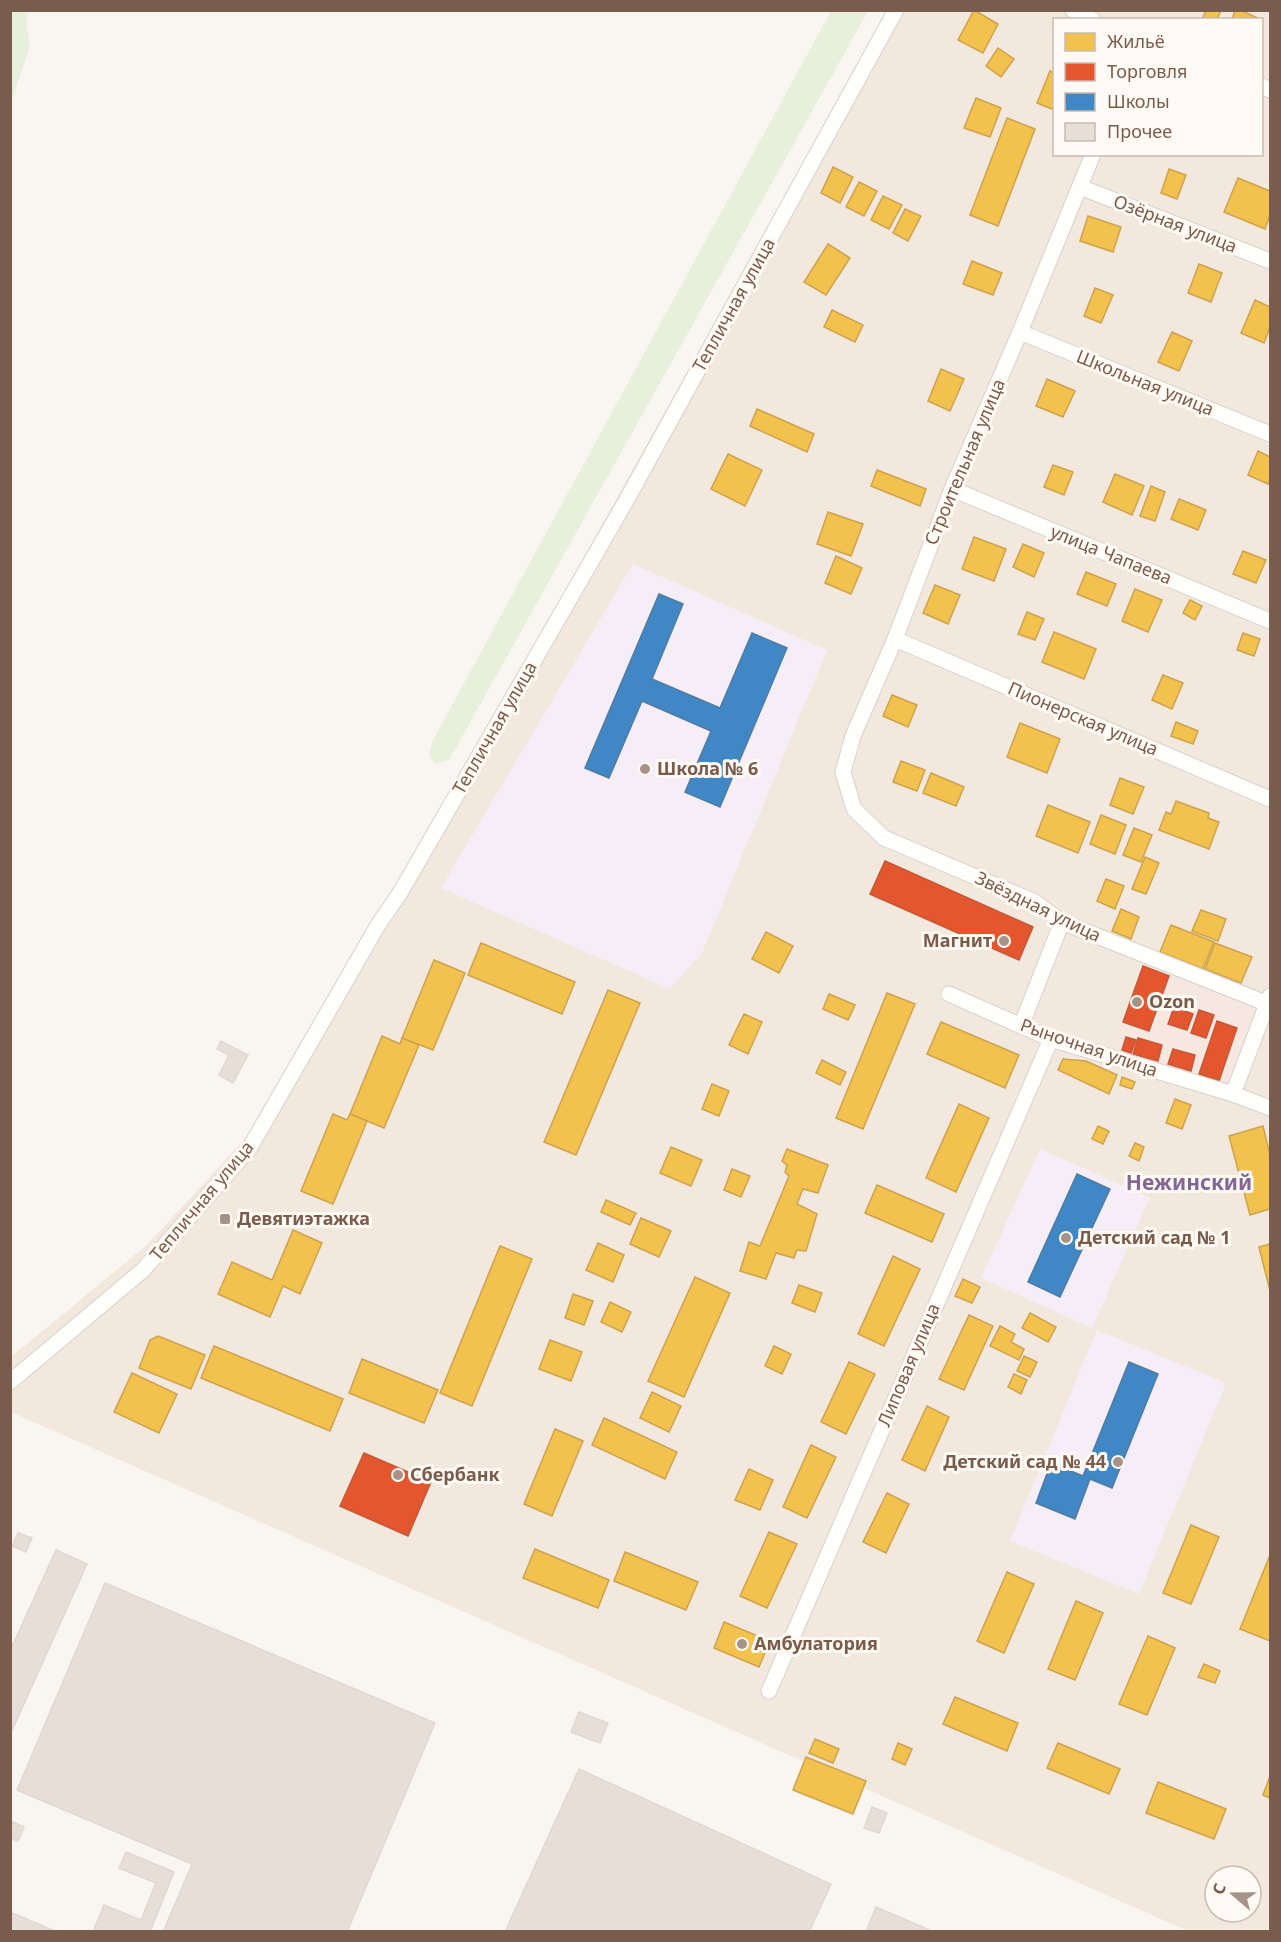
<svg xmlns="http://www.w3.org/2000/svg" width="1281" height="1942" font-family="'Noto Sans',sans-serif">
<style>
.residential{fill:#f2e8de;fill-rule:evenodd}
.commercial{fill:#f6e8e1}
.education{fill:#f6eef6}
.green{fill:#e7f0db}
.homes{fill:#f2c14e;stroke:#cea34e;stroke-width:1.5}
.shops{fill:#e4572e;stroke:#c45837;stroke-width:1.5}
.schools{fill:#3f88c5;stroke:#517ba1;stroke-width:1.5}
.building{fill:#e6ded7;stroke:#e2d8d2;stroke-width:1.5}
.lines{fill:none;stroke-linecap:round;stroke-linejoin:round}
.minor-casing{stroke:#d7d1cb;stroke-width:17}
.minor{stroke:#fefefd;stroke-width:15}
.poi-dot{fill:#a69286;stroke:#fffaf3;stroke-width:2}
.labels{text-anchor:middle;stroke-width:6;stroke-linejoin:round;paint-order:stroke}
.street-label{font-size:18px;fill:#7a5c4d;stroke:#fffaf3}
.poi-label{font-size:18px;font-weight:bold;fill:#7a5c4d;stroke:#fffaf3;text-anchor:start}
.quarter-label{font-size:21px;font-weight:bold;fill:#846695;stroke:#fffaf3}
</style>
<rect width="100%" height="100%" fill="#f9f5f0"/>
<!-- residential -->
<path class="residential" d="M 888,11 L 1270,11 L 1270,1931 L 1188,1931 L 11,1412 L 11,1357 L 148,1244 L 262,1120 L 412,866 ZM 1054,20 L 1262,20 L 1262,154 L 1054,154 ZM 1215,1876 L 1251,1876 L 1251,1912 L 1215,1912 Z"/>
<!-- commercial -->
<path class="commercial" d="M 1143,966 L 1248,990 L 1266,1009 L 1233,1094 L 1110,1057 Z"/>
<!-- education -->
<g class="education">
<path d="M 633,564 L 827,650 L 702,953 L 670,989 L 441,888 Z"/>
<path d="M 1040,1149 L 1150,1198 L 1092,1328 L 981,1278 Z"/>
<path d="M 1097,1330 L 1226,1383 L 1139,1594 L 1010,1541 Z"/>
</g>
<!-- green -->
<g class="green">
<path d="M 11,10 L 28,11 L 26,22 L 30,46 L 11,102 Z"/>
<path d="M 831,11 L 868,11 L 449,760 L 435,764 L 429,755 L 432,742 Z"/>
</g>
<!-- homes -->
<g class="homes">
<path d="M 974,10 L 998,24 L 983,53 L 958,40 Z"/>
<path d="M 1206,10 L 1221,10 L 1217,20 L 1202,20 Z"/>
<path d="M 1235,10 L 1240,10 L 1258,18 L 1257,20 L 1232,20 Z"/>
<path d="M 998,48 L 1014,59 L 1001,77 L 986,66 Z"/>
<path d="M 1050,71 L 1054,73 L 1054,110 L 1037,103 Z"/>
<path d="M 976,98 L 1001,108 L 990,137 L 964,128 Z"/>
<path d="M 1007,118 L 1035,129 L 998,226 L 970,215 Z"/>
<path d="M 833,167 L 853,177 L 840,203 L 821,193 Z"/>
<path d="M 1169,169 L 1186,175 L 1177,199 L 1161,193 Z"/>
<path d="M 1238,178 L 1270,191 L 1270,215 L 1265,229 L 1224,212 Z"/>
<path d="M 859,182 L 877,191 L 864,216 L 846,207 Z"/>
<path d="M 883,196 L 902,205 L 889,229 L 871,220 Z"/>
<path d="M 905,209 L 921,216 L 908,241 L 893,233 Z"/>
<path d="M 1088,216 L 1121,227 L 1113,252 L 1080,241 Z"/>
<path d="M 828,244 L 850,258 L 826,295 L 804,282 Z"/>
<path d="M 972,261 L 1002,273 L 993,295 L 963,284 Z"/>
<path d="M 1199,264 L 1222,273 L 1211,302 L 1188,293 Z"/>
<path d="M 1095,288 L 1113,295 L 1101,323 L 1084,316 Z"/>
<path d="M 1255,300 L 1270,307 L 1270,327 L 1264,343 L 1241,333 Z"/>
<path d="M 832,310 L 863,325 L 855,342 L 824,327 Z"/>
<path d="M 1172,332 L 1192,341 L 1179,371 L 1158,362 Z"/>
<path d="M 941,369 L 964,379 L 950,411 L 928,401 Z"/>
<path d="M 1047,379 L 1075,391 L 1063,417 L 1036,406 Z"/>
<path d="M 757,409 L 814,434 L 807,452 L 750,426 Z"/>
<path d="M 1258,451 L 1270,457 L 1270,479 L 1268,484 L 1248,475 Z"/>
<path d="M 728,454 L 762,470 L 745,506 L 711,489 Z"/>
<path d="M 1053,465 L 1073,472 L 1064,495 L 1044,487 Z"/>
<path d="M 877,470 L 926,489 L 920,506 L 871,486 Z"/>
<path d="M 1115,474 L 1144,486 L 1132,515 L 1103,502 Z"/>
<path d="M 1151,486 L 1165,492 L 1155,521 L 1140,516 Z"/>
<path d="M 1179,499 L 1206,510 L 1198,530 L 1171,519 Z"/>
<path d="M 828,512 L 863,524 L 851,556 L 817,544 Z"/>
<path d="M 974,537 L 1006,549 L 994,581 L 962,569 Z"/>
<path d="M 1023,544 L 1044,553 L 1034,577 L 1013,567 Z"/>
<path d="M 1243,551 L 1266,560 L 1256,583 L 1233,574 Z"/>
<path d="M 836,556 L 862,568 L 851,594 L 825,583 Z"/>
<path d="M 1086,572 L 1116,584 L 1107,606 L 1077,594 Z"/>
<path d="M 935,585 L 960,595 L 948,624 L 923,613 Z"/>
<path d="M 1135,589 L 1162,600 L 1148,632 L 1122,621 Z"/>
<path d="M 1190,600 L 1202,606 L 1195,620 L 1183,613 Z"/>
<path d="M 1027,612 L 1044,619 L 1035,640 L 1018,634 Z"/>
<path d="M 1054,632 L 1096,649 L 1084,679 L 1042,662 Z"/>
<path d="M 1243,633 L 1260,639 L 1254,656 L 1237,650 Z"/>
<path d="M 1163,675 L 1183,683 L 1172,709 L 1152,700 Z"/>
<path d="M 892,695 L 917,705 L 908,727 L 883,716 Z"/>
<path d="M 1176,722 L 1198,731 L 1193,744 L 1171,736 Z"/>
<path d="M 1020,723 L 1060,739 L 1047,773 L 1007,757 Z"/>
<path d="M 901,761 L 925,770 L 917,791 L 893,782 Z"/>
<path d="M 931,773 L 964,787 L 956,806 L 923,793 Z"/>
<path d="M 1120,778 L 1144,787 L 1133,814 L 1110,805 Z"/>
<path d="M 1176,801 L 1209,813 L 1208,818 L 1219,822 L 1209,849 L 1159,830 L 1166,812 L 1171,814 Z"/>
<path d="M 1048,805 L 1090,822 L 1078,853 L 1036,836 Z"/>
<path d="M 1101,815 L 1126,825 L 1115,854 L 1090,844 Z"/>
<path d="M 1134,828 L 1152,835 L 1141,862 L 1123,855 Z"/>
<path d="M 1145,857 L 1159,863 L 1146,894 L 1132,889 Z"/>
<path d="M 1106,879 L 1124,886 L 1115,909 L 1097,901 Z"/>
<path d="M 1121,909 L 1139,917 L 1131,939 L 1112,931 Z"/>
<path d="M 1201,910 L 1226,919 L 1218,941 L 1192,931 Z"/>
<path d="M 1171,925 L 1214,942 L 1203,969 L 1160,952 Z"/>
<path d="M 766,932 L 793,946 L 779,973 L 752,959 Z"/>
<path d="M 481,943 L 575,982 L 562,1014 L 468,975 Z"/>
<path d="M 1215,943 L 1252,957 L 1241,983 L 1205,969 Z"/>
<path d="M 434,960 L 465,973 L 433,1050 L 402,1038 Z"/>
<path d="M 608,990 L 640,1003 L 576,1155 L 544,1142 Z"/>
<path d="M 887,993 L 915,1004 L 863,1129 L 836,1118 Z"/>
<path d="M 829,994 L 855,1005 L 848,1020 L 823,1009 Z"/>
<path d="M 744,1014 L 762,1022 L 748,1054 L 729,1045 Z"/>
<path d="M 941,1022 L 1019,1055 L 1005,1088 L 927,1054 Z"/>
<path d="M 382,1036 L 400,1044 L 402,1038 L 419,1045 L 384,1128 L 350,1114 Z"/>
<path d="M 1063,1059 L 1086,1061 L 1117,1075 L 1109,1094 L 1058,1070 Z"/>
<path d="M 822,1060 L 846,1072 L 840,1085 L 816,1073 Z"/>
<path d="M 1122,1077 L 1135,1082 L 1132,1089 L 1120,1085 Z"/>
<path d="M 712,1084 L 729,1091 L 719,1116 L 702,1109 Z"/>
<path d="M 1175,1099 L 1191,1105 L 1182,1129 L 1166,1123 Z"/>
<path d="M 959,1104 L 989,1118 L 956,1192 L 926,1178 Z"/>
<path d="M 333,1114 L 347,1120 L 350,1114 L 367,1121 L 333,1204 L 301,1191 Z"/>
<path d="M 1098,1126 L 1109,1131 L 1103,1144 L 1092,1139 Z"/>
<path d="M 1263,1126 L 1270,1155 L 1270,1209 L 1250,1215 L 1229,1136 Z"/>
<path d="M 1135,1143 L 1144,1147 L 1139,1161 L 1129,1156 Z"/>
<path d="M 671,1147 L 702,1160 L 691,1186 L 660,1173 Z"/>
<path d="M 787,1149 L 828,1165 L 818,1193 L 803,1189 L 797,1204 L 817,1214 L 806,1251 L 797,1250 L 794,1258 L 776,1253 L 766,1279 L 740,1271 L 749,1242 L 760,1246 L 789,1176 L 785,1172 L 787,1165 L 782,1161 Z"/>
<path d="M 732,1169 L 750,1176 L 741,1197 L 724,1190 Z"/>
<path d="M 877,1185 L 944,1214 L 932,1242 L 865,1213 Z"/>
<path d="M 606,1200 L 636,1213 L 630,1225 L 601,1212 Z"/>
<path d="M 641,1218 L 671,1231 L 659,1257 L 630,1244 Z"/>
<path d="M 293,1230 L 322,1243 L 300,1294 L 283,1286 L 270,1317 L 218,1294 L 232,1262 L 272,1280 Z"/>
<path d="M 598,1243 L 624,1255 L 613,1282 L 586,1270 Z"/>
<path d="M 1270,1244 L 1270,1291 L 1259,1247 Z"/>
<path d="M 500,1246 L 532,1259 L 472,1406 L 440,1393 Z"/>
<path d="M 893,1256 L 920,1269 L 884,1346 L 858,1334 Z"/>
<path d="M 695,1277 L 730,1293 L 684,1397 L 648,1381 Z"/>
<path d="M 963,1279 L 980,1287 L 972,1303 L 955,1296 Z"/>
<path d="M 799,1285 L 822,1293 L 815,1312 L 792,1303 Z"/>
<path d="M 573,1294 L 593,1301 L 584,1325 L 565,1318 Z"/>
<path d="M 610,1302 L 631,1312 L 622,1332 L 601,1322 Z"/>
<path d="M 1030,1313 L 1056,1327 L 1048,1342 L 1022,1328 Z"/>
<path d="M 969,1315 L 993,1326 L 964,1390 L 939,1379 Z"/>
<path d="M 1000,1326 L 1015,1334 L 1011,1342 L 1024,1349 L 1019,1360 L 990,1346 Z"/>
<path d="M 158,1336 L 205,1355 L 191,1389 L 139,1368 L 150,1340 Z"/>
<path d="M 550,1340 L 582,1352 L 571,1381 L 539,1369 Z"/>
<path d="M 214,1346 L 343,1399 L 330,1431 L 201,1378 Z"/>
<path d="M 774,1346 L 791,1354 L 782,1374 L 765,1366 Z"/>
<path d="M 1024,1356 L 1037,1362 L 1030,1377 L 1017,1371 Z"/>
<path d="M 362,1359 L 438,1390 L 424,1423 L 349,1393 Z"/>
<path d="M 849,1362 L 875,1374 L 846,1434 L 821,1422 Z"/>
<path d="M 132,1373 L 177,1394 L 159,1433 L 114,1412 Z"/>
<path d="M 1014,1374 L 1027,1380 L 1021,1394 L 1008,1387 Z"/>
<path d="M 652,1392 L 681,1406 L 669,1432 L 640,1418 Z"/>
<path d="M 927,1406 L 949,1417 L 925,1471 L 902,1460 Z"/>
<path d="M 604,1418 L 677,1452 L 665,1479 L 592,1445 Z"/>
<path d="M 555,1429 L 583,1441 L 552,1516 L 524,1504 Z"/>
<path d="M 811,1445 L 836,1457 L 807,1518 L 783,1507 Z"/>
<path d="M 749,1469 L 773,1480 L 760,1510 L 735,1500 Z"/>
<path d="M 887,1493 L 909,1504 L 886,1553 L 863,1542 Z"/>
<path d="M 1191,1525 L 1219,1537 L 1191,1604 L 1163,1593 Z"/>
<path d="M 769,1532 L 797,1544 L 767,1608 L 740,1596 Z"/>
<path d="M 535,1549 L 609,1580 L 598,1608 L 523,1578 Z"/>
<path d="M 625,1552 L 698,1582 L 686,1610 L 614,1581 Z"/>
<path d="M 1270,1555 L 1270,1641 L 1240,1629 Z"/>
<path d="M 1007,1572 L 1034,1584 L 1004,1653 L 977,1641 Z"/>
<path d="M 1076,1601 L 1103,1613 L 1075,1680 L 1048,1669 Z"/>
<path d="M 724,1622 L 770,1641 L 759,1667 L 714,1648 Z"/>
<path d="M 1148,1636 L 1175,1648 L 1147,1715 L 1119,1704 Z"/>
<path d="M 1204,1664 L 1220,1671 L 1215,1683 L 1198,1677 Z"/>
<path d="M 955,1697 L 1018,1723 L 1007,1751 L 943,1724 Z"/>
<path d="M 815,1739 L 839,1749 L 833,1763 L 809,1753 Z"/>
<path d="M 898,1743 L 912,1749 L 905,1765 L 892,1759 Z"/>
<path d="M 1058,1743 L 1120,1769 L 1109,1794 L 1047,1768 Z"/>
<path d="M 806,1757 L 866,1781 L 853,1814 L 793,1790 Z"/>
<path d="M 1270,1776 L 1270,1798 L 1263,1795 Z"/>
<path d="M 1158,1782 L 1226,1809 L 1214,1839 L 1146,1813 Z"/>
</g>
<!-- shops -->
<g class="shops">
<path d="M 885,861 L 1033,927 L 1019,960 L 870,894 Z"/>
<path d="M 1143,966 L 1169,976 L 1149,1031 L 1123,1022 Z"/>
<path d="M 1174,1007 L 1193,1014 L 1187,1030 L 1168,1024 Z"/>
<path d="M 1199,1010 L 1214,1015 L 1206,1038 L 1191,1033 Z"/>
<path d="M 1217,1021 L 1237,1028 L 1219,1081 L 1199,1074 Z"/>
<path d="M 1126,1037 L 1136,1040 L 1131,1053 L 1122,1050 Z"/>
<path d="M 1138,1038 L 1162,1045 L 1158,1061 L 1133,1054 Z"/>
<path d="M 1173,1049 L 1195,1055 L 1191,1071 L 1168,1064 Z"/>
<path d="M 364,1453 L 431,1482 L 408,1536 L 340,1506 Z"/>
</g>
<!-- schools -->
<g class="schools">
<path d="M 659,594 L 683,604 L 652,679 L 720,708 L 752,633 L 787,648 L 720,807 L 685,792 L 711,731 L 642,701 L 609,778 L 585,768 Z"/>
<path d="M 1077,1174 L 1110,1189 L 1060,1297 L 1028,1282 Z"/>
<path d="M 1129,1362 L 1158,1374 L 1112,1488 L 1090,1479 L 1075,1519 L 1036,1503 L 1051,1463 L 1083,1476 Z"/>
</g>
<!-- building -->
<g class="building">
<path d="M 221,1041 L 248,1055 L 233,1083 L 219,1075 L 229,1055 L 217,1049 Z"/>
<path d="M 18,1533 L 32,1538 L 26,1552 L 12,1546 Z"/>
<path d="M 56,1550 L 87,1564 L 10,1735 L 10,1651 Z"/>
<path d="M 105,1583 L 435,1723 L 347,1932 L 163,1932 L 192,1864 L 17,1790 Z"/>
<path d="M 579,1712 L 608,1723 L 600,1743 L 571,1732 Z"/>
<path d="M 579,1769 L 831,1884 L 809,1932 L 505,1932 Z"/>
<path d="M 872,1807 L 887,1813 L 879,1833 L 864,1828 Z"/>
<path d="M 10,1821 L 24,1827 L 18,1841 L 10,1838 Z"/>
<path d="M 126,1852 L 174,1872 L 150,1932 L 93,1932 L 104,1905 L 141,1920 L 156,1883 L 119,1868 Z"/>
<path d="M 876,1907 L 934,1932 L 866,1932 Z"/>
<path d="M 10,1912 L 57,1932 L 10,1932 Z"/>
</g>
<g class="lines">
<defs>
<g id="minor">
<path d="M 1073,10 L 1093,20"/>
<path d="M 1262,86 L 1270,90"/>
<path d="M 1093,154 L 1020,332 L 952,489 L 895,639 L 853,736 L 843,772 L 854,809 L 884,838 L 1035,902 L 1062,922 L 1268,1004"/>
<path d="M 1080,187 L 1270,261"/>
<path d="M 1020,332 L 1270,434"/>
<path d="M 952,489 L 1270,621"/>
<path d="M 895,639 L 1270,799"/>
<path d="M 949,994 L 1051,1039 L 1233,1094 L 1270,1108"/>
<path d="M 1021,1026 L 1062,922"/>
<path d="M 1233,1094 L 1270,996"/>
<path d="M 10,1382 L 143,1270 L 249,1149 L 378,925 L 400,893 L 626,501 L 896,10"/>
<path d="M 769,1691 L 1051,1039"/>
</g>
</defs>
<!-- minor casing -->
<use href="#minor" class="minor-casing"/>
<!-- minor -->
<use href="#minor" class="minor"/>
</g>
<!-- markers -->
<g class="poi-dot">
<circle cx="645" cy="769" r="6"/>
<circle cx="1004" cy="941" r="6"/>
<circle cx="1137" cy="1002" r="6"/>
<rect x="219" y="1213" width="12" height="12" rx="3"/>
<circle cx="1066" cy="1238" r="6"/>
<circle cx="1118" cy="1462" r="6"/>
<circle cx="398" cy="1475" r="6"/>
<circle cx="742" cy="1644" r="6"/>
</g>
<g class="labels">
<!-- street labels -->
<g class="street-label">
<text transform="translate(1175 224) rotate(21)" y="6">Озёрная улица</text>
<text transform="translate(734 305) rotate(-61)" y="6">Тепличная улица</text>
<text transform="translate(1145 383) rotate(22)" y="6">Школьная улица</text>
<text transform="translate(965 462) rotate(-67)" y="6">Строительная улица</text>
<text transform="translate(1111 555) rotate(22)" y="6">улица Чапаева</text>
<text transform="translate(1083 719) rotate(23)" y="6">Пионерская улица</text>
<text transform="translate(495 728) rotate(-60)" y="6">Тепличная улица</text>
<text transform="translate(1038 907) rotate(26)" y="6">Звёздная улица</text>
<text transform="translate(1089 1048) rotate(19)" y="6">Рыночная улица</text>
<text transform="translate(202 1201) rotate(-50)" y="6">Тепличная улица</text>
<text transform="translate(909 1365) rotate(-67)" y="6">Липовая улица</text>
</g>
<!-- poi labels -->
<g class="poi-label">
<text x="657" y="775">Школа № 6</text>
<text x="992" y="947" text-anchor="end">Магнит</text>
<text x="1149" y="1008">Ozon</text>
<text x="237" y="1225">Девятиэтажка</text>
<text x="1078" y="1244">Детский сад № 1</text>
<text x="1106" y="1468" text-anchor="end">Детский сад № 44</text>
<text x="410" y="1481">Сбербанк</text>
<text x="754" y="1650">Амбулатория</text>
</g>
<!-- quarter labels -->
<g class="quarter-label">
<text x="1189" y="1190">Нежинский</text>
</g>
</g>
<!-- border -->
<rect width="1281" height="1942" fill="none" stroke="#7a5c4d" stroke-width="24"/>
<!-- legend -->
<rect x="1053" y="18" width="210" height="138" fill="#fffaf3" stroke="#cabbb1" stroke-width="1.5"/>
<rect x="1065" y="33" width="30" height="18" fill="#f2c14e" stroke="#cabbb1" stroke-width="1.5"/>
<text x="1107" y="48" font-size="18" fill="#7a5c4d">Жильё</text>
<rect x="1065" y="63" width="30" height="18" fill="#e4572e" stroke="#cabbb1" stroke-width="1.5"/>
<text x="1107" y="78" font-size="18" fill="#7a5c4d">Торговля</text>
<rect x="1065" y="93" width="30" height="18" fill="#3f88c5" stroke="#cabbb1" stroke-width="1.5"/>
<text x="1107" y="108" font-size="18" fill="#7a5c4d">Школы</text>
<rect x="1065" y="123" width="30" height="18" fill="#e6ded7" stroke="#cabbb1" stroke-width="1.5"/>
<text x="1107" y="138" font-size="18" fill="#7a5c4d">Прочее</text>
<!-- north arrow -->
<g transform="translate(1233 1894) rotate(290)"><circle r="28" fill="#fffaf3" stroke="#cabbb1" stroke-width="1.5"/>
<path d="M0-4.5L10 22L0 15L-10 22Z" fill="#a69286"/>
<text y="-9" font-size="16" font-weight="bold" text-anchor="middle" fill="#7a5c4d">С</text>
</g>
</svg>
